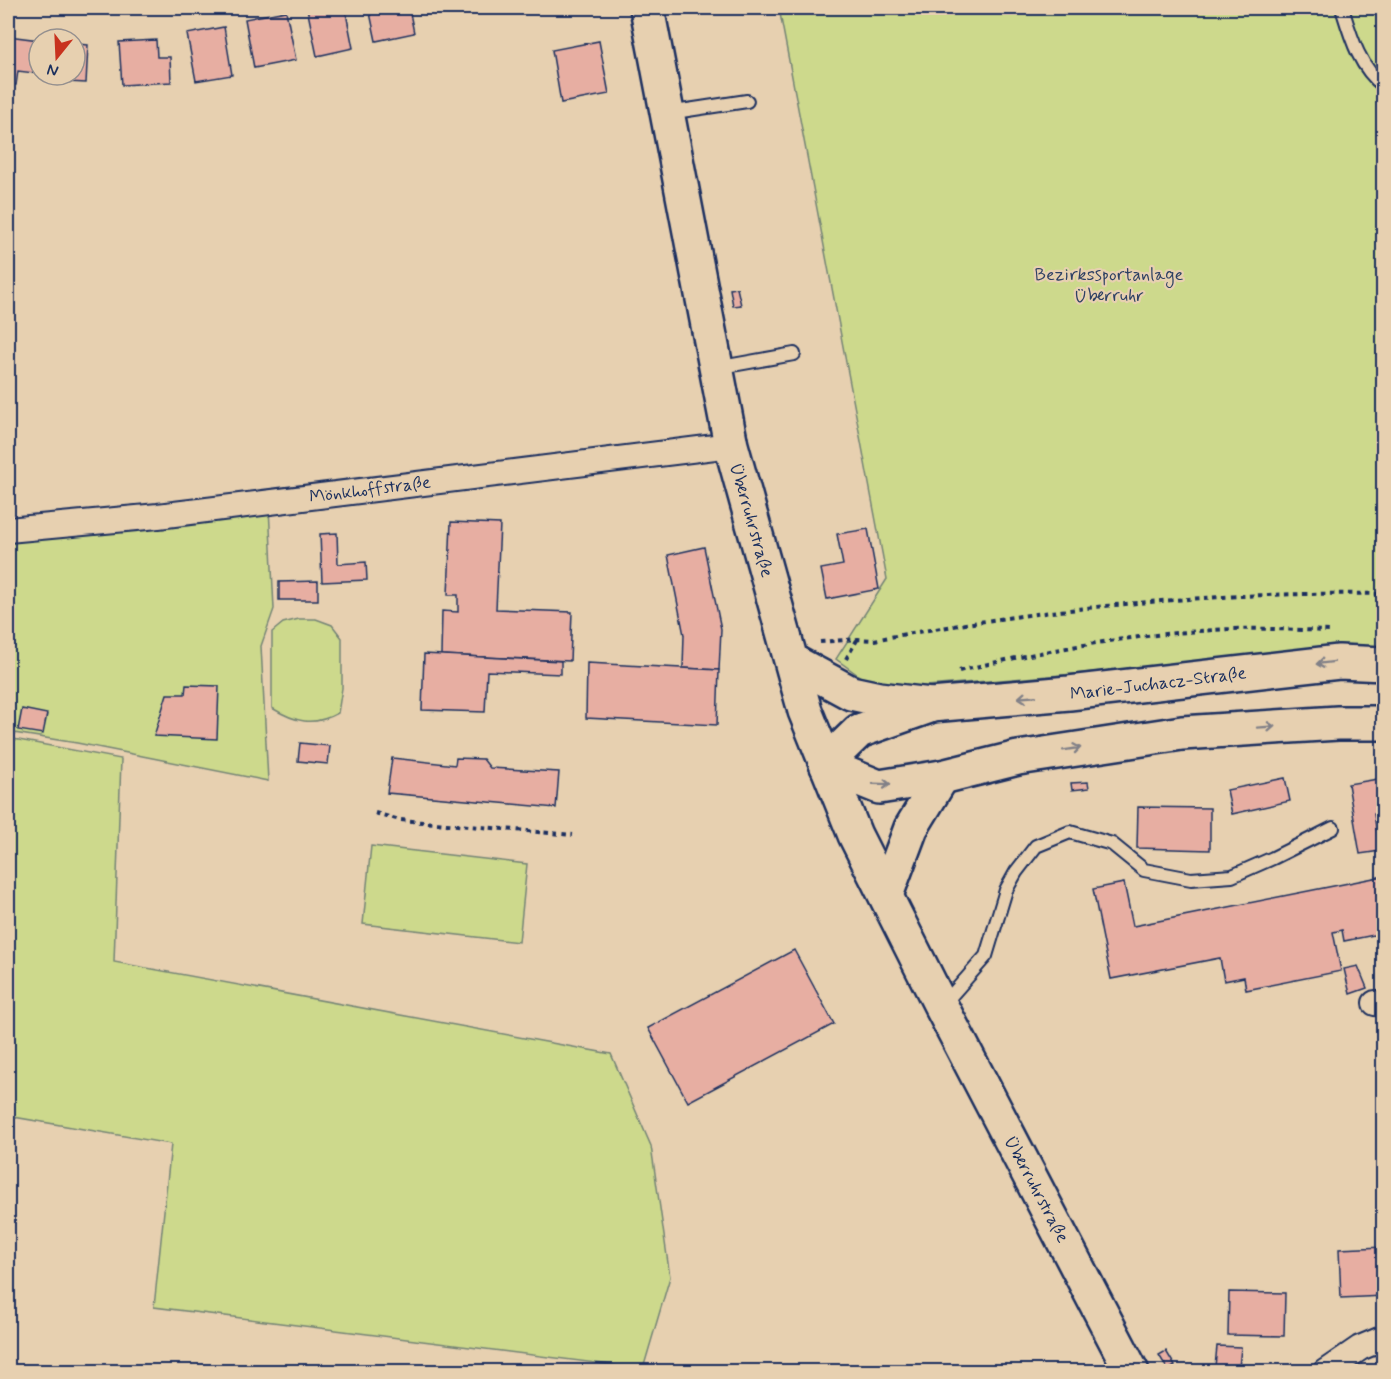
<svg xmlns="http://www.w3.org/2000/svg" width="1391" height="1379" font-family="Mynerve,sans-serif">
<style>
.green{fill:#cdd98c;stroke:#748475;stroke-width:1.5}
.building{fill:#e7aea2;stroke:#1b2f5e;stroke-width:1.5}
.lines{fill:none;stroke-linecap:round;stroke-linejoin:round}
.service-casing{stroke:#1b2f5e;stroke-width:16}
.minor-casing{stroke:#1b2f5e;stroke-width:28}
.secondary-casing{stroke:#1b2f5e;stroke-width:38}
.path{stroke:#1b2f5e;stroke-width:4;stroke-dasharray:4.5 4.5;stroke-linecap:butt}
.service{stroke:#e7d0b0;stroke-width:12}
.minor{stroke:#e7d0b0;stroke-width:24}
.secondary{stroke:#e7d0b0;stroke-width:33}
.oneway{stroke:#818087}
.labels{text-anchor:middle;stroke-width:4.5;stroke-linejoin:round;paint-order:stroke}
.park-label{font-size:18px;fill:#2d4063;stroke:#e7d0b0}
.street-label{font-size:18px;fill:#1b2f5e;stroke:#e7d0b0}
</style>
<rect width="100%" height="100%" fill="#e7d0b0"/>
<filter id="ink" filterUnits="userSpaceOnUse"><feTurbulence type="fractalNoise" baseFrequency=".0167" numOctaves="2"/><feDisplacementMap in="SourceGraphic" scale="12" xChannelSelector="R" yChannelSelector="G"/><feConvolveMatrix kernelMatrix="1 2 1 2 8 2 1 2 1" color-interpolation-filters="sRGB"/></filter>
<g filter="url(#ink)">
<!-- green -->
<g class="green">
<path d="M 779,8 L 1383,8 L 1383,649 L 1335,647 L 1074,674 L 914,687 L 869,683 L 836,659 L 887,579 Z"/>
<path d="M 269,507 L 274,609 L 261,646 L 268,781 L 77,743 L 8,732 L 8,536 Z"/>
<path d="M 299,619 L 316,619 L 332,625 L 342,638 L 342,688 L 338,713 C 313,727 295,722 272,708 L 272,632 L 283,623 Z"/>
<path d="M 8,738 L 121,759 L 114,962 L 611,1054 L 651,1146 L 670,1277 L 643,1369 L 154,1307 L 171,1144 L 8,1116 Z"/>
<path d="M 371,846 L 527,864 L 519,942 L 363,924 Z"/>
</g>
<!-- building -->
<g class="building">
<path d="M 307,8 L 345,8 L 353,48 L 317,56 Z"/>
<path d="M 369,8 L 409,8 L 414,33 L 376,41 Z"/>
<path d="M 286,11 L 296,60 L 254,68 L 245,19 Z"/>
<path d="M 224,27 L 232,75 L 196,81 L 187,34 Z"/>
<path d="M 8,36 L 39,40 L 34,73 L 18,71 L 16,85 L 8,84 Z"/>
<path d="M 156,40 L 157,57 L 170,57 L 171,82 L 122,85 L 119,42 Z"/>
<path d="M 599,41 L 609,94 L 561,103 L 552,50 Z"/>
<path d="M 75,44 L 88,45 L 86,83 L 49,81 L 49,75 L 75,75 Z"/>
<path d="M 737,288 L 741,305 L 733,306 L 730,289 Z"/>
<path d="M 451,522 L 500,524 L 496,609 L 572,612 L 570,661 L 441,655 L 442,611 L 458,612 L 458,595 L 448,595 Z"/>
<path d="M 868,529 L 879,589 L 827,599 L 821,569 L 843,565 L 837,534 Z"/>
<path d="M 337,533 L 338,564 L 366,562 L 367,580 L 322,582 L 320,534 Z"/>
<path d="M 704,547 L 721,629 L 719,670 L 683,668 L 684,635 L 668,555 Z"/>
<path d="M 318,581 L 318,600 L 279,600 L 279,582 Z"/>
<path d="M 424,654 L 561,661 L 561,674 L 487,671 L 485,712 L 422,710 Z"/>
<path d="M 587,663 L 719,670 L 717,725 L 586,718 Z"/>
<path d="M 186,685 L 219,686 L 217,739 L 154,736 L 167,694 L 185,694 Z"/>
<path d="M 22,709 L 47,714 L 43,734 L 18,730 Z"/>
<path d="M 300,743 L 330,746 L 328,764 L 298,761 Z"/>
<path d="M 392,758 L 455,765 L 456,758 L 483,759 L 490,768 L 559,772 L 556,808 L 387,793 Z"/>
<path d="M 1285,778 L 1290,801 L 1232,814 L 1227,790 Z"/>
<path d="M 1384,778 L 1384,812 L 1374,814 L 1380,851 L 1360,854 L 1348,784 Z"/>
<path d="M 1088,782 L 1089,788 L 1072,790 L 1071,783 Z"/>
<path d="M 1138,807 L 1210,808 L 1210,850 L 1137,848 Z"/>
<path d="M 1384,876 L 1384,933 L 1344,941 L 1342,930 L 1333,932 L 1341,971 L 1246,990 L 1244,977 L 1224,981 L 1220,958 L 1111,979 L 1093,889 L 1124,883 L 1133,926 Z"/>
<path d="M 794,950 L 834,1024 L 688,1102 L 648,1028 Z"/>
<path d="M 1358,966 L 1367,988 L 1350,994 L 1344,969 Z"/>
<path d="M 1384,1247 L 1384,1296 L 1341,1298 L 1339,1249 Z"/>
<path d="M 1229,1292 L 1285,1293 L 1284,1336 L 1228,1335 Z"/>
<path d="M 1217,1346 L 1241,1347 L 1239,1368 L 1215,1367 Z"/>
<path d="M 1166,1351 L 1175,1366 L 1168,1370 L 1159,1355 Z"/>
</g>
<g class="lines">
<defs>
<g id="service">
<path d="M 1342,8 C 1350,34 1359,68 1384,86"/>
<path d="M 668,113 L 747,101"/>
<path d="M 716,368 L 794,354"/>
<path d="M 942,1006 L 986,956 L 1006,890 L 1016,872 L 1036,846 L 1070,832 L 1112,844 L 1144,870 L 1191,879 L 1232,876 L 1273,858 L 1333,828"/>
</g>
<g id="minor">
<path d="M 8,530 L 158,516 L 731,445"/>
<path d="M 1375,1003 L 1384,1004"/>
<path d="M 1325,1372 L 1360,1348 L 1384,1338"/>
</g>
<g id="secondary">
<path d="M 647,8 L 731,445 L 805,711 L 855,835 L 941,1006 L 1132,1372"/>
<path d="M 792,661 L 851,693 L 879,699 L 931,705 L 1069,693 L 1339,662 L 1384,664"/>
<path d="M 826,763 L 859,731 L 927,707"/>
<path d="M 827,766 L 879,787 L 942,777 L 1018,758 L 1182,733 L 1338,723 L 1384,723"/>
<path d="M 886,895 L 911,828 L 942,777"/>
</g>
</defs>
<!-- service casing -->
<use href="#service" class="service-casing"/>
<!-- minor casing -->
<use href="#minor" class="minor-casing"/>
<!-- secondary casing -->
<use href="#secondary" class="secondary-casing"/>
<!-- path -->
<g class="path">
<path d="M 820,642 L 858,639 L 874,640 C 1041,608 1213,591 1384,594"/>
<path d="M 846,659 L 857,640"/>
<path d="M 959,671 C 1048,649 1141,633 1233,629 C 1265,628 1297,630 1329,631"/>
<path d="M 375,813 L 400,820 L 573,835"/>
</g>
<!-- service -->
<use href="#service" class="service"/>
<!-- minor -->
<use href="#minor" class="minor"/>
<!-- secondary -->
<use href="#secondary" class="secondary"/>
</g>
<!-- one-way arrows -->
<defs><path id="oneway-shaft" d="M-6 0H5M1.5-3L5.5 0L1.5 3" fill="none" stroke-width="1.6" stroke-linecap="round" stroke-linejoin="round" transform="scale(1.5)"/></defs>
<g class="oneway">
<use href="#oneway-shaft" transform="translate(1325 663) rotate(173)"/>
<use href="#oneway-shaft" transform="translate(1027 697) rotate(175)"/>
<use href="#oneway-shaft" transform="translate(1266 727) rotate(-4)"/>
<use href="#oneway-shaft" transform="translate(1072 749) rotate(-9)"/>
<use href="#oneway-shaft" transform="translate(882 784) rotate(2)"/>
</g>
</g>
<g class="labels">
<!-- park labels -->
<g class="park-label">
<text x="1109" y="280">Bezirkssportanlage<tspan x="1109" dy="21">Überruhr</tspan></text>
</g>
<!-- street labels -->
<g class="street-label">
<text transform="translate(370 489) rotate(-7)" y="6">Mönkhoffstraße</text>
<text transform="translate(752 520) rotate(74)" y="6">Überruhrstraße</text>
<text transform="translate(1158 683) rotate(-7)" y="6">Marie-Juchacz-Straße</text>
<text transform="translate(1037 1189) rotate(62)" y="6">Überruhrstraße</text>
</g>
</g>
<!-- margin -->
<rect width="1391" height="1379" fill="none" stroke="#e7d0b0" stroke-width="30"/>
<rect x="15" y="15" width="1361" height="1349" fill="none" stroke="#1b2f5e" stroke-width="2" filter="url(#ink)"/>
<!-- north arrow -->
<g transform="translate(57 57) rotate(198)"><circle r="28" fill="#e7d0b0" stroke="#95908f" stroke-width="1.5"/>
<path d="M0-4.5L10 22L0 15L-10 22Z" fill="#c8321e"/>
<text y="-9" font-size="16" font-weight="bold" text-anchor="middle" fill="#1b2f5e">N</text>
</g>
</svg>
